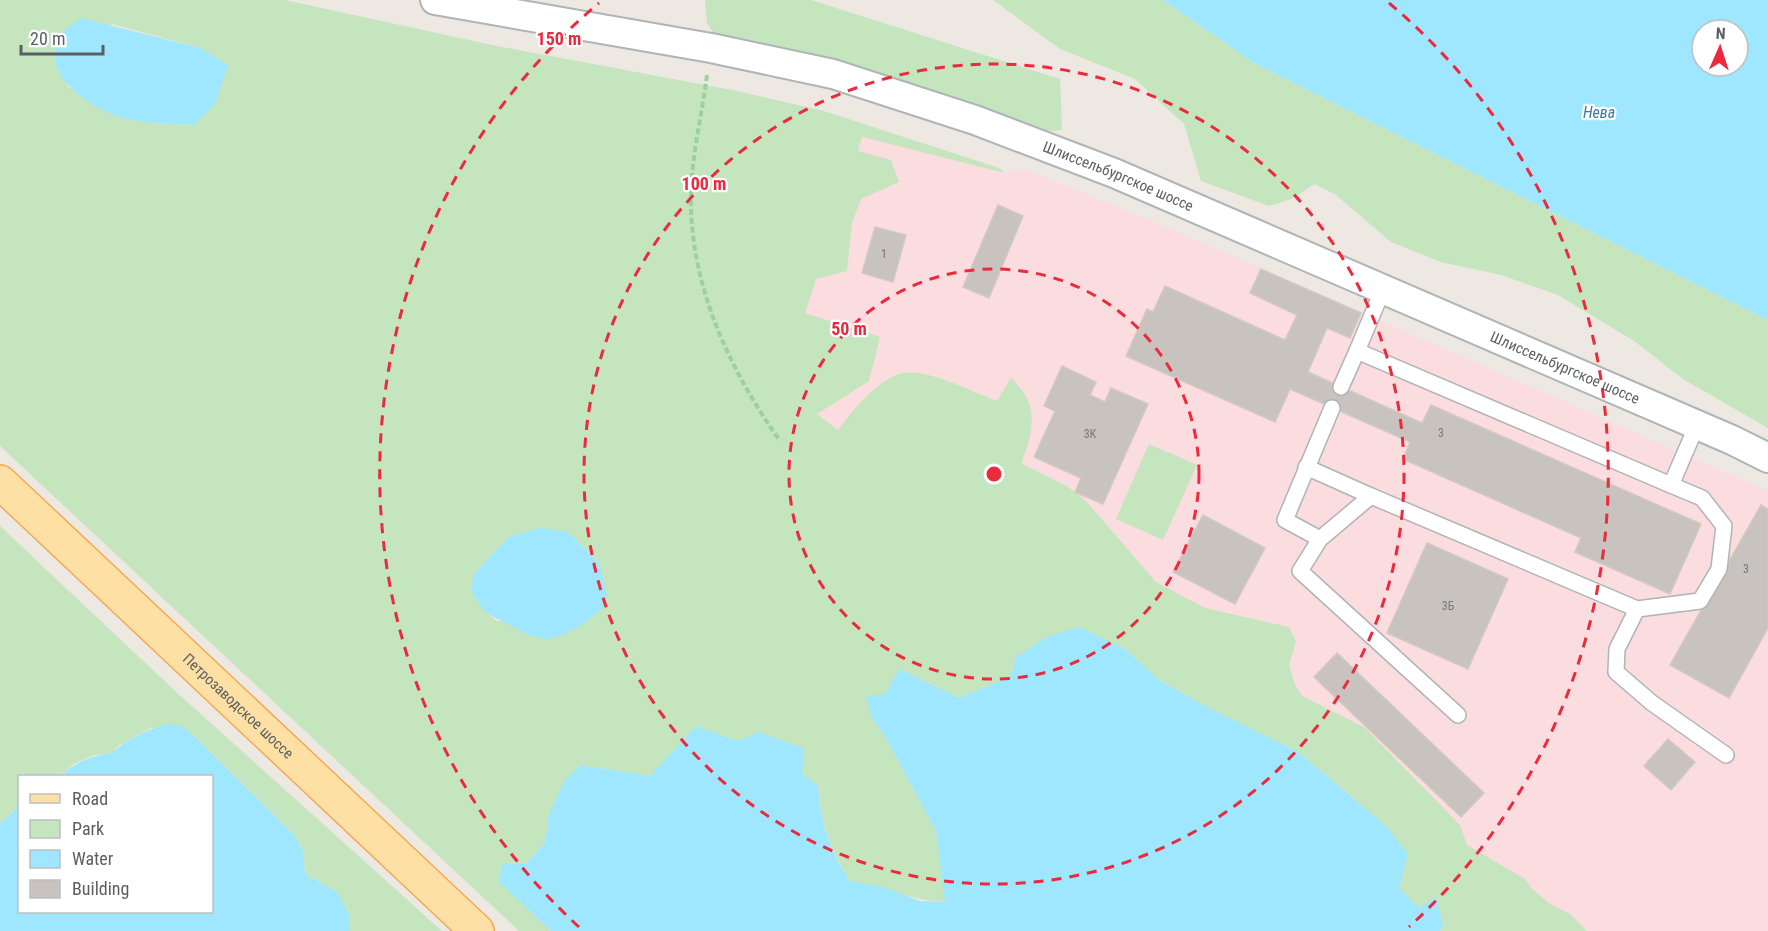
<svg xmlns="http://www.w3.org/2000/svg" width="1768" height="931" font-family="'Roboto Condensed',sans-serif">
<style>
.medical{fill:#fbdcdf}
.green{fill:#c4e5bd;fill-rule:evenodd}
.water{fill:#9fe6ff;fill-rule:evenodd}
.building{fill:#c8c3be;stroke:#d2c9c0;stroke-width:1.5}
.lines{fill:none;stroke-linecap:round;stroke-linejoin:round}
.lane-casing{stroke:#afb4b7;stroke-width:18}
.street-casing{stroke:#afb4b7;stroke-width:32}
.primary-casing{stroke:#f2aa55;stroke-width:36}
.path{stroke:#9cd0a1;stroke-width:4;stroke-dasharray:6 3;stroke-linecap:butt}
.lane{stroke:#fff;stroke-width:15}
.street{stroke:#fff;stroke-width:28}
.primary{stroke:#ffe0a4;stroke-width:33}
.ring{fill:none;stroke:#eb2a3d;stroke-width:3;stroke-dasharray:10 8}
.labels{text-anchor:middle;stroke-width:4.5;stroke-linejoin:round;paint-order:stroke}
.number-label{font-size:12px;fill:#76787a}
.street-label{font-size:15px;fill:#5a5f63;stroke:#fff}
.water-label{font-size:16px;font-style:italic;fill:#377d9f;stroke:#fff}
.centre{fill:#eb2a3d;stroke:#fff;stroke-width:3}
.ring-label{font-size:18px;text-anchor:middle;font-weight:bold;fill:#eb2a3d;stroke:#fff;stroke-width:4.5;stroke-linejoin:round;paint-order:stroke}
</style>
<rect width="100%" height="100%" fill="#ede8e1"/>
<!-- medical -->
<path class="medical" d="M 862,136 L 1005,173 L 1024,169 L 1171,229 L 1768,491 L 1768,931 L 1582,931 L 1078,618 L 816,414 L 869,381 L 804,314 Z"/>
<!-- green -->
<g class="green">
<path d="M 0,0 L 285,0 L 492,45 L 737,91 L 824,111 L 999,168 L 1005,173 L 862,137 L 858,151 L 891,160 L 899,182 L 861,199 L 852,223 L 847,271 L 816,279 L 805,313 L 880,337 L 869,381 L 817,414 L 838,430 C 852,412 879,377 904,373 C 929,369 972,392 997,401 L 1011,378 C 1040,403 1034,431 1021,463 L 1067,486 L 1086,501 L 1156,582 L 1205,608 L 1289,627 L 1296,641 L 1289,665 L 1295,685 L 1302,696 L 1364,727 L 1460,825 L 1467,845 L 1525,879 L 1532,889 L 1550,904 L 1570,914 L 1587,931 L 1440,931 L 1443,924 L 1436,898 L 1419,908 L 1399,888 L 1408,854 L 1386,826 L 1298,752 L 1205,706 L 1159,680 L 1125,649 L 1016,657 L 1011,676 L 959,698 L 899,669 L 872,719 L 883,733 L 936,831 L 946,902 C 913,901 883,887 850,881 C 831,851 820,821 818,785 L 802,774 L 759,732 L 738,741 L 696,726 L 650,776 L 581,765 L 549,814 L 545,842 L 526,864 L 503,863 L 498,881 L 551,931 L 519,931 L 0,446 ZM 112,24 L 200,48 L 228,65 L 194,125 L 154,123 L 119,117 L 67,86 ZM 509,537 L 574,538 L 599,563 L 591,617 L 582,625 L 497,621 C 479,609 479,593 475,573 Z"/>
<path d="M 705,0 L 811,0 L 1060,79 L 1062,130 L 1025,133 L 717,38 L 707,23 Z"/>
<path d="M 993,0 L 1163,0 L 1254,63 L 1768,320 L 1768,428 L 1683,379 L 1634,341 L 1558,295 L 1501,275 L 1441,262 L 1391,242 L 1336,195 L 1315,184 L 1291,199 L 1269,206 L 1201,181 L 1184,124 L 1135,79 L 1060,49 Z"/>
<path d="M 1149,444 L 1197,465 L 1163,540 L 1116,519 Z"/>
<path d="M 0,526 L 174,690 L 442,931 L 350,931 L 349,914 L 337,892 L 305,874 L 303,851 L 296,837 L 192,734 L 151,728 L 118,746 L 113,753 L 94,755 L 74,764 L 59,776 L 20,776 L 19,806 L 0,824 Z"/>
</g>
<!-- water -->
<g class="water">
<path d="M 1163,0 L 1768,0 L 1768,320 L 1254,63 ZM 1702,30 L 1738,30 L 1738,66 L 1702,66 Z"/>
<path d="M 81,18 L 200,48 L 228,65 L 215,104 L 194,125 C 169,123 143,124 120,117 C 99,111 63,88 57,67 C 54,58 57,44 58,35 Z"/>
<path d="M 540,528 L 565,531 L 574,538 L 599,563 L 607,596 L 603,608 L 582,625 L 558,637 L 546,639 L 529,635 L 486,613 L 472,594 L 472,583 L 475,573 L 509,537 Z"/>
<path d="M 1079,627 L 1125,649 L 1159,680 L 1205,706 L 1298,752 L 1386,826 L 1408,854 L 1399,888 L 1419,908 L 1436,897 L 1443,924 L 1440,931 L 551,931 L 498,881 L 503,863 L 526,864 L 545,842 L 549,814 L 565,780 L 581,765 L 650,776 L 696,726 L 738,741 L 759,732 L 804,749 L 802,774 L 818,785 C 820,821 830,851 850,881 L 883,887 L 920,901 L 945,902 L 936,831 L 883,733 L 872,719 L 866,697 L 885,694 L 899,669 L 959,698 L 1011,676 L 1016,657 L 1047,637 Z"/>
<path d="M 167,724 L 182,726 L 192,734 L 296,837 L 303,851 L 305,874 L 337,892 L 349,914 L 350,931 L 0,931 L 0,824 L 19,806 L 20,912 L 212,912 L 212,776 L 59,776 C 76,763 91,755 113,753 C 122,741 152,728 167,724 Z"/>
</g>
<!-- building -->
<g class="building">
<path d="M 998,205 L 1023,216 L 989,298 L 963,287 Z"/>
<path d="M 875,227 L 906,235 L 893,282 L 862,273 Z"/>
<path d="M 1261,269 L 1361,313 L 1350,338 L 1327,328 L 1308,372 L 1422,423 L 1431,405 L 1701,524 L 1670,594 L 1575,552 L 1581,538 L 1403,459 L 1410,442 L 1290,389 L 1275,422 L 1126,356 L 1147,309 L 1153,312 L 1165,286 L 1285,340 L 1297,315 L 1250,293 Z"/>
<path d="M 1062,366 L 1096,382 L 1090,395 L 1105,402 L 1111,388 L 1148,404 L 1103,504 L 1075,492 L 1081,478 L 1034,457 L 1055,411 L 1044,406 Z"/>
<path d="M 1761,505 L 1768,509 L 1768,628 L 1729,698 L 1670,665 Z"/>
<path d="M 1203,515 L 1265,548 L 1235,604 L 1173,572 Z"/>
<path d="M 1427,543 L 1508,579 L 1468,669 L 1387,633 Z"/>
<path d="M 1337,653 L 1484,793 L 1461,817 L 1314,677 Z"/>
<path d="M 1668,739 L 1695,762 L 1671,790 L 1644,766 Z"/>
</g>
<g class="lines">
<defs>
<g id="lane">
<path d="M 1383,289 L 1357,351 L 1671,485 L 1697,425"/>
<path d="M 1341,387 L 1357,351"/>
<path d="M 1306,467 L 1371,496"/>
<path d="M 1671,485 L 1702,498 L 1724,526 L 1719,569 L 1700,601 L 1637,609 L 1617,649 L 1616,672 L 1652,703 L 1726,755"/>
<path d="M 1320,539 L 1285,520 L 1332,408"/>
<path d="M 1458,715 L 1300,571 L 1320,539 L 1371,496 L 1637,609"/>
</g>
<g id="street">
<path id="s1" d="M 435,0 L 711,48 L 833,74 L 975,120 L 1114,173 L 1732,440 L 1768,458"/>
</g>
<g id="primary">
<path id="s2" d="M 0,482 L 477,931"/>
</g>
</defs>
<!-- lane casing -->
<use href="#lane" class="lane-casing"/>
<!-- street casing -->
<use href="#street" class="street-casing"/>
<!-- primary casing -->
<use href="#primary" class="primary-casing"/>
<!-- path -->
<path class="path" d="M 707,75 C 702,114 692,154 691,193 C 689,284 729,369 780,441"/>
<!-- lane -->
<use href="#lane" class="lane"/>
<!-- street -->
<use href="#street" class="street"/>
<!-- primary -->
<use href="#primary" class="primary"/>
</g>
<!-- distance rings -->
<g class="ring">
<circle cx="994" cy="474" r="205"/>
<circle cx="994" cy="474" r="410"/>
<path d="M579 927A615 615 0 0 1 599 3M1389 3A615 615 0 0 1 1409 927"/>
</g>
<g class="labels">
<!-- number labels -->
<g class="number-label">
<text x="884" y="258">1</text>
<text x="1441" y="437">3</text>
<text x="1090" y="438">3К</text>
<text x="1746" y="573">3</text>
<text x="1448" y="610">3Б</text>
</g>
<!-- street labels -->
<g class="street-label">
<text dy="5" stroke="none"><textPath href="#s1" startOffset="708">Шлиссельбургское шоссе</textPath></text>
<text dy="5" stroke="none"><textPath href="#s1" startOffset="1194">Шлиссельбургское шоссе</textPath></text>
<text dy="5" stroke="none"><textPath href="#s2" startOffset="327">Петрозаводское шоссе</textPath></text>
</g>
<!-- water labels -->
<g class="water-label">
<text x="1599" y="118">Нева</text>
</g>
</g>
<circle cx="994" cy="474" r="9" class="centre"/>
<g class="ring-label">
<text x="559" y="45">150 m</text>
<text x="704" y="190">100 m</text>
<text x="849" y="335">50 m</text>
</g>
<!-- legend -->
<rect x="18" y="775" width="195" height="138" fill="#ffffff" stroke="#bdbfc1" stroke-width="1.5"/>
<rect x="30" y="794" width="30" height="9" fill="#ffe0a4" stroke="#bdbfc1" stroke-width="1.5"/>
<text x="72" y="805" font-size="18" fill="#5a5f63">Road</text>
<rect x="30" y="820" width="30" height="18" fill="#c4e5bd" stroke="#bdbfc1" stroke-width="1.5"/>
<text x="72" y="835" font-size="18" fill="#5a5f63">Park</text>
<rect x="30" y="850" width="30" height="18" fill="#9fe6ff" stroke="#bdbfc1" stroke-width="1.5"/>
<text x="72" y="865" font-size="18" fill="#5a5f63">Water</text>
<rect x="30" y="880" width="30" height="18" fill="#c8c3be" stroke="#bdbfc1" stroke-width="1.5"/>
<text x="72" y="895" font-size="18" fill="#5a5f63">Building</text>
<!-- north arrow -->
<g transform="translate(1720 48) rotate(3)"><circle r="28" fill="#ffffff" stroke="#bdbfc1" stroke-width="1.5"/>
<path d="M0-4.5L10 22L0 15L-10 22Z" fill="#eb2a3d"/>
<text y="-9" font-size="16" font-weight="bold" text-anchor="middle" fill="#5a5f63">N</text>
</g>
<!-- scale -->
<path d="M21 45v9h82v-9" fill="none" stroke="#5a5f63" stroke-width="3"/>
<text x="30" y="45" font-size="18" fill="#5a5f63" stroke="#ffffff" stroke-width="4.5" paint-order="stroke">20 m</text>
</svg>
